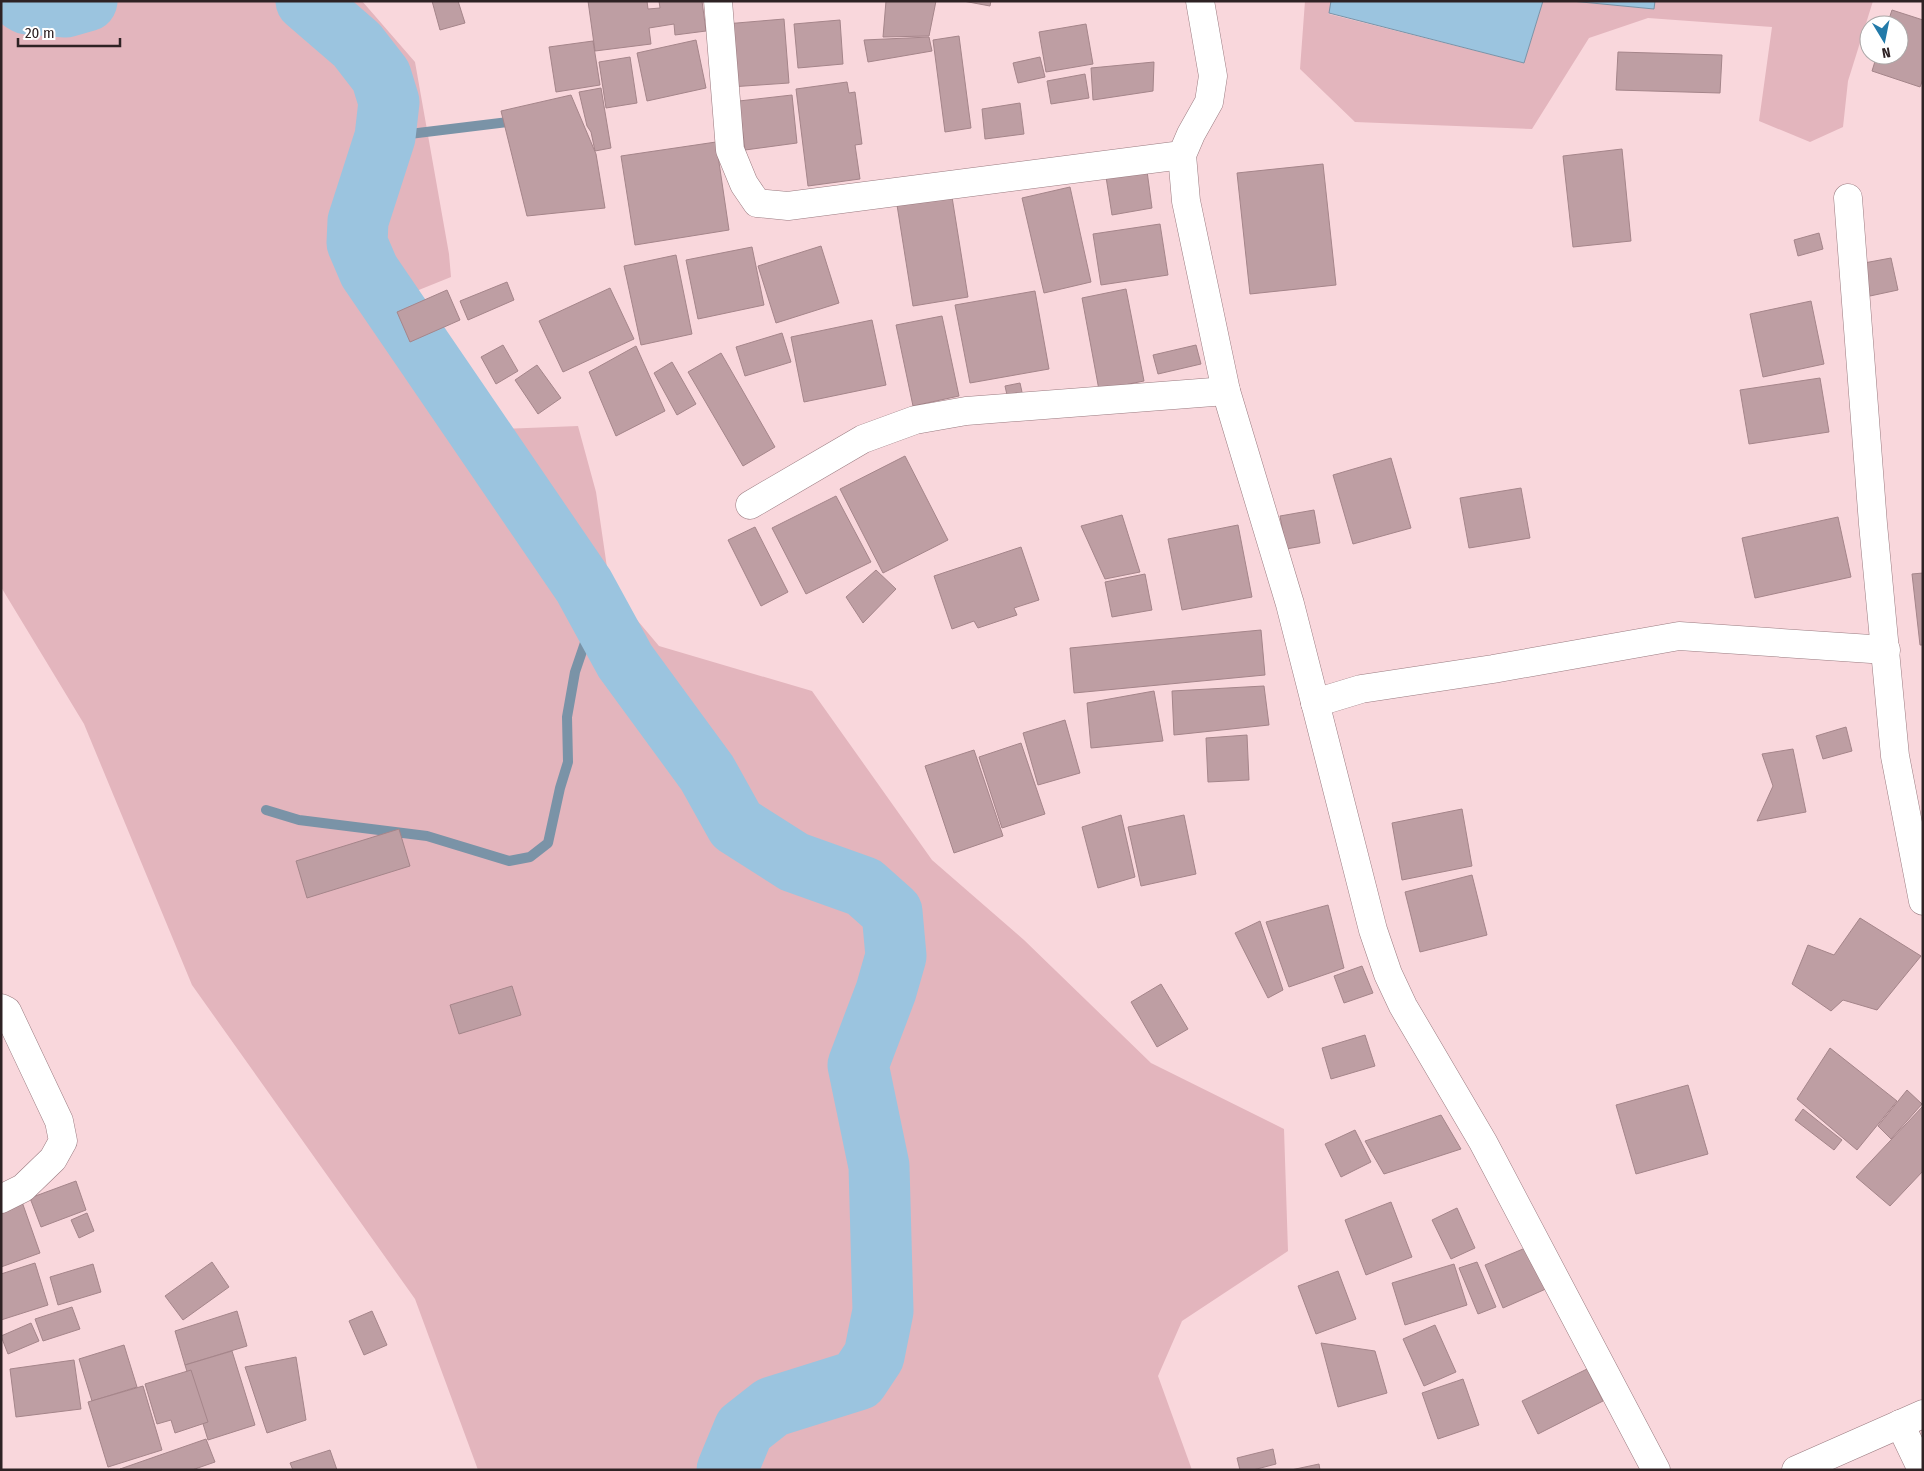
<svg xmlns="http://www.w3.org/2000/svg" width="1924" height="1471" font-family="'Fira Sans Condensed',sans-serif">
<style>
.green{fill:#e3b5bd}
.water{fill:#9bc4df;stroke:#7a93a7}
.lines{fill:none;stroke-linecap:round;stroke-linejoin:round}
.stream{stroke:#7a93a7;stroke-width:10}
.river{stroke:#9bc4df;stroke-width:61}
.building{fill:#be9ea3;stroke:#a5858a}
.minor-casing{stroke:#9a7b80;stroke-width:29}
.minor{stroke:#fff;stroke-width:28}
</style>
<rect width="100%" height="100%" fill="#f9d7dc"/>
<!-- green -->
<g class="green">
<path d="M 1,1 L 362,1 L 415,62 L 449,254 L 451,277 L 394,300 L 402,359 L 469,379 L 503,429 L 578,426 L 596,492 L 610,588 L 659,646 L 812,691 L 932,860 L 1024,940 L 1151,1063 L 1284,1129 L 1288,1251 L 1182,1321 L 1158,1376 L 1192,1470 L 478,1470 L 415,1299 L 192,985 L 84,724 L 1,587 Z"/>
<path d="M 1305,1 L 1331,1 L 1329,14 L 1524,63 L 1543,1 L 1571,1 L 1654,9 L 1655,1 L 1873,1 L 1848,81 L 1843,127 L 1810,142 L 1759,121 L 1772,27 L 1648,18 L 1589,38 L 1532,129 L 1355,122 L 1300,69 Z"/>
</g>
<!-- water -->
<g class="water">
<path d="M 1331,1 L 1543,1 L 1524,63 L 1329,13 Z"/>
<path d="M 1571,1 L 1655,1 L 1654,9 Z"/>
</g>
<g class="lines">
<!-- stream -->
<g class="stream">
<path d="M 385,137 L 516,121"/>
<path d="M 266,810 L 299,820 L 427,836 L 509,861 L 530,857 L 548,843 L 560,788 L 568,762 L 567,717 L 575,672 L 589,631"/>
</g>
<!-- river -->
<g class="river">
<path d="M 22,1 L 27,4 L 66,7 L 87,1"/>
<path d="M 306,1 L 357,45 L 381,76 L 389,102 L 385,137 L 358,221 L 357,243 L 369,271 L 584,586 L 625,661 L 707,773 L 736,825 L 794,862 L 864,887 L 892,912 L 896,956 L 886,991 L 858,1065 L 879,1166 L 883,1311 L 874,1356 L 858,1380 L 772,1407 L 744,1429 L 727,1470"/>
</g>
</g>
<!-- building -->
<g class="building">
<path d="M 432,1 L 458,1 L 465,23 L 440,30 Z"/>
<path d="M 588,1 L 647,1 L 648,9 L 660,8 L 659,1 L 702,1 L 706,31 L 675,35 L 674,24 L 649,28 L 651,44 L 595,51 Z"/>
<path d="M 886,1 L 936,1 L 929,36 L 883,37 Z"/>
<path d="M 963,1 L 991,1 L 990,6 Z"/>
<path d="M 1892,10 L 1923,20 L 1923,79 L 1920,87 L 1872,71 L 1877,55 L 1899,55 L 1899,25 L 1887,25 Z"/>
<path d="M 784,19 L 789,83 L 730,87 L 725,24 Z"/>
<path d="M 840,20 L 843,64 L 798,68 L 794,24 Z"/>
<path d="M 1086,24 L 1093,64 L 1046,72 L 1039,32 Z"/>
<path d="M 959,36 L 971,128 L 945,132 L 933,40 Z"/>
<path d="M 929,37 L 932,51 L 868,62 L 864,40 Z"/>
<path d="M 696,40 L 706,88 L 647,101 L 637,53 Z"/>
<path d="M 593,41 L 600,85 L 556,92 L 549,47 Z"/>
<path d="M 1618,52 L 1722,55 L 1720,93 L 1616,90 Z"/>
<path d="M 630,57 L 637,103 L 606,108 L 599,62 Z"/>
<path d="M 1040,57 L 1045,77 L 1018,83 L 1013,63 Z"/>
<path d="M 1154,62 L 1153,91 L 1093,100 L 1091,68 Z"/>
<path d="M 1085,74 L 1089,98 L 1051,104 L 1047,81 Z"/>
<path d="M 847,82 L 849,93 L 855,92 L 862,144 L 855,145 L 860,179 L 808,186 L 796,89 Z"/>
<path d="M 601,88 L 611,148 L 595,151 L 591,132 L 587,126 L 579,92 Z"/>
<path d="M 571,95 L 596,154 L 605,208 L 527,216 L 501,111 Z"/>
<path d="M 792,95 L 797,143 L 745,150 L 739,101 Z"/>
<path d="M 1020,103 L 1024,134 L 985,139 L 982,109 Z"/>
<path d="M 716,142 L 729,230 L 635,245 L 621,156 Z"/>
<path d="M 1622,149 L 1631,241 L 1573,247 L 1563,156 Z"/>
<path d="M 1323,164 L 1336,285 L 1250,294 L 1237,173 Z"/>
<path d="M 1147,171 L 1152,208 L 1112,215 L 1106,177 Z"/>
<path d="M 1070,187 L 1091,282 L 1044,293 L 1022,198 Z"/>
<path d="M 952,197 L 968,297 L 913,306 L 897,205 Z"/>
<path d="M 1160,224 L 1168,275 L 1101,285 L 1093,234 Z"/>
<path d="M 1819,233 L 1823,249 L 1798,256 L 1794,240 Z"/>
<path d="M 821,246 L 839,303 L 776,323 L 758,266 Z"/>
<path d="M 752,247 L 764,305 L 698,319 L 686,260 Z"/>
<path d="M 676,255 L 692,334 L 641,345 L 624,266 Z"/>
<path d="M 1891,258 L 1898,290 L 1870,296 L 1864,263 Z"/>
<path d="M 507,282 L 514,300 L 468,320 L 460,301 Z"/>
<path d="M 610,288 L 634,339 L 563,372 L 539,321 Z"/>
<path d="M 1126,289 L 1144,381 L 1099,390 L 1082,298 Z"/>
<path d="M 447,290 L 460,320 L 410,342 L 397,312 Z"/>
<path d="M 1035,291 L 1049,369 L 970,383 L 955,305 Z"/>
<path d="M 1811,301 L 1824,364 L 1763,377 L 1750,314 Z"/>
<path d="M 942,316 L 959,396 L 913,406 L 896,325 Z"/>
<path d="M 872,320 L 886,385 L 804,402 L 791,337 Z"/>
<path d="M 782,333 L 791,362 L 745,376 L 736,347 Z"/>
<path d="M 503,345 L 518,371 L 496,384 L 481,357 Z"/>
<path d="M 1196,345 L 1201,364 L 1158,374 L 1153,355 Z"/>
<path d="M 636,346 L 665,411 L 616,436 L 589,372 Z"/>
<path d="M 721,353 L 775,447 L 743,466 L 688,372 Z"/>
<path d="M 672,362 L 696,404 L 677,415 L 654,373 Z"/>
<path d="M 537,365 L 561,398 L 538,414 L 515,380 Z"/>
<path d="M 1820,378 L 1829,432 L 1749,444 L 1740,390 Z"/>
<path d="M 1020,383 L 1022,392 L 1007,395 L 1005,386 Z"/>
<path d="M 905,456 L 948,540 L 883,573 L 840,489 Z"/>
<path d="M 1391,458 L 1411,528 L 1353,544 L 1333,475 Z"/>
<path d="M 1521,488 L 1530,538 L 1469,548 L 1460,498 Z"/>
<path d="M 836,496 L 871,562 L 806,594 L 772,528 Z"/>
<path d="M 1314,510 L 1320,543 L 1286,549 L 1280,516 Z"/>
<path d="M 1122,515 L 1140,572 L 1105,579 L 1081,526 Z"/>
<path d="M 1838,517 L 1851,577 L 1755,598 L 1742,538 Z"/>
<path d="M 1238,525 L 1252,597 L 1182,610 L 1168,539 Z"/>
<path d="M 755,527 L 788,592 L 761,606 L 728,540 Z"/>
<path d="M 1021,547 L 1039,600 L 1014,608 L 1017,615 L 978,628 L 974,621 L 952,629 L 934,576 Z"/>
<path d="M 876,570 L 896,589 L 863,623 L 846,597 Z"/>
<path d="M 1923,573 L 1923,645 L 1920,645 L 1912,574 Z"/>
<path d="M 1145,574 L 1152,610 L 1112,617 L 1105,582 Z"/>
<path d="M 1261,630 L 1265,675 L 1074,693 L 1070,648 Z"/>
<path d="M 1264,686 L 1269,725 L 1174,735 L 1172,691 Z"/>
<path d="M 1154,691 L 1163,741 L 1091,748 L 1087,703 Z"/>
<path d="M 1065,720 L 1080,773 L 1038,785 L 1023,733 Z"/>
<path d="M 1846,727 L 1852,751 L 1823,759 L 1816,736 Z"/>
<path d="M 1247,735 L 1249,780 L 1208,782 L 1206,738 Z"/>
<path d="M 1021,743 L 1045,814 L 1002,828 L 979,757 Z"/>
<path d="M 1793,749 L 1806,812 L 1757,821 L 1773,786 L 1762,754 Z"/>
<path d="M 974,750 L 1003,836 L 954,853 L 925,766 Z"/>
<path d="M 1462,809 L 1472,866 L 1402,880 L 1392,823 Z"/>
<path d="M 1121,815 L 1135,877 L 1098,888 L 1082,827 Z"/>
<path d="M 1184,815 L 1196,874 L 1141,886 L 1128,827 Z"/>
<path d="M 399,829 L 410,866 L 307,898 L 296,861 Z"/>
<path d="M 1472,875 L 1487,935 L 1420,952 L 1405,892 Z"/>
<path d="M 1328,905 L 1344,968 L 1289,987 L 1266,922 Z"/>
<path d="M 1860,918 L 1921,956 L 1877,1010 L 1843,1000 L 1831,1011 L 1792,984 L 1808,945 L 1834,955 Z"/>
<path d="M 1260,921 L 1283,990 L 1268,998 L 1235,933 Z"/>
<path d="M 1362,966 L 1373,993 L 1344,1003 L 1334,976 Z"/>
<path d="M 1161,984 L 1188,1029 L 1157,1047 L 1131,1002 Z"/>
<path d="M 512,986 L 521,1015 L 459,1034 L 450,1005 Z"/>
<path d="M 1365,1035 L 1375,1066 L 1331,1079 L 1322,1048 Z"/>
<path d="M 1830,1048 L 1897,1101 L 1857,1150 L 1797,1099 Z"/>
<path d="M 1688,1085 L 1708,1154 L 1636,1174 L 1616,1105 Z"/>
<path d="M 1907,1090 L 1922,1104 L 1891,1139 L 1878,1126 Z"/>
<path d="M 1923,1106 L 1923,1171 L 1890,1206 L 1856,1177 Z"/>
<path d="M 1803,1109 L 1842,1140 L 1834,1150 L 1795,1120 Z"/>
<path d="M 1441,1115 L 1461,1149 L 1384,1174 L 1365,1141 Z"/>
<path d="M 1355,1130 L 1371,1162 L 1341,1177 L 1325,1144 Z"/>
<path d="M 76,1181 L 86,1210 L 41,1227 L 30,1198 Z"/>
<path d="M 21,1199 L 40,1253 L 1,1267 L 1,1206 Z"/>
<path d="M 1391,1202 L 1412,1257 L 1366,1275 L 1345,1220 Z"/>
<path d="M 1457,1208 L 1475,1248 L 1451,1259 L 1432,1220 Z"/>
<path d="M 87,1213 L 94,1231 L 79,1238 L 71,1220 Z"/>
<path d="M 1530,1246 L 1548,1288 L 1503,1308 L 1485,1265 Z"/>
<path d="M 212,1262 L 229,1287 L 183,1320 L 165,1296 Z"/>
<path d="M 1477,1262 L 1496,1307 L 1478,1314 L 1459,1268 Z"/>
<path d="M 35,1263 L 48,1305 L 1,1320 L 1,1274 Z"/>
<path d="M 93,1264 L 101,1292 L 58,1305 L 50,1277 Z"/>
<path d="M 1454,1264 L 1467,1305 L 1405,1325 L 1392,1283 Z"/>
<path d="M 1338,1271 L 1356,1319 L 1316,1334 L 1298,1286 Z"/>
<path d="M 72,1307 L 80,1329 L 43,1341 L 35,1319 Z"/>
<path d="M 237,1311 L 247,1346 L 185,1365 L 175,1331 Z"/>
<path d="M 372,1311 L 387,1345 L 364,1355 L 349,1321 Z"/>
<path d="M 31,1323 L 39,1341 L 8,1354 L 1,1336 Z"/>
<path d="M 1435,1325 L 1456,1372 L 1424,1386 L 1403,1339 Z"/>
<path d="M 1321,1343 L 1375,1351 L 1387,1393 L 1338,1407 Z"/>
<path d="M 124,1345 L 137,1387 L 92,1401 L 79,1359 Z"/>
<path d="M 232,1351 L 255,1425 L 208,1440 L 185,1365 Z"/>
<path d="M 296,1357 L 306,1420 L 267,1433 L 245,1367 Z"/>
<path d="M 74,1360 L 81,1409 L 16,1417 L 10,1369 Z"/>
<path d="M 1587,1369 L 1603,1401 L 1538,1434 L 1522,1401 Z"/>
<path d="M 191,1370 L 208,1422 L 175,1433 L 171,1420 L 157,1424 L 145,1384 Z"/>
<path d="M 1463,1379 L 1479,1425 L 1438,1439 L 1422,1393 Z"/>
<path d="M 143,1386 L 162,1450 L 108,1467 L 88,1402 Z"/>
<path d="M 206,1439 L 215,1462 L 192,1470 L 120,1469 Z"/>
<path d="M 1273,1449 L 1276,1464 L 1253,1470 L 1240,1470 L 1237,1458 Z"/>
<path d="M 330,1450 L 337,1470 L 293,1470 L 290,1463 Z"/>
<path d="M 1319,1464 L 1320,1470 L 1291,1470 Z"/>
</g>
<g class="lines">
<defs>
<g id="minor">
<path d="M 718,1 L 730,150 L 744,184 L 757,203 L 788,206 L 1182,155"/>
<path d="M 1200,1 L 1213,76 L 1209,102 L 1191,134 L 1182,155 L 1186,201 L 1226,391 L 1290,604 L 1373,930 L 1388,974 L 1403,1006 L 1483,1142 L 1656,1470"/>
<path d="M 1848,198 L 1873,524 L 1895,756 L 1923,901"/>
<path d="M 750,505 L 863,439 L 915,420 L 966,411 L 1226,391"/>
<path d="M 1315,703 L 1361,689 L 1493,669 L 1679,636 L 1886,650"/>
<path d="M 1,1008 L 7,1011 L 59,1121 L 63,1141 L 53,1159 L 23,1188 L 1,1199"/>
<path d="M 1900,1424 L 1922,1470"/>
<path d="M 1796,1470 L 1923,1414"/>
</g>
</defs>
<!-- minor casing -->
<use href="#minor" class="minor-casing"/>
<!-- minor -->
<use href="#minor" class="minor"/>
</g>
<!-- border -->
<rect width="1924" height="1471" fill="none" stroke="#2e2224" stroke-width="5"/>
<!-- north arrow -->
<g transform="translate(1884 40) rotate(170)"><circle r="24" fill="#ffffff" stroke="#aba7a7"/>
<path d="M0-4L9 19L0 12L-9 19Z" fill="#227aa9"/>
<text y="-8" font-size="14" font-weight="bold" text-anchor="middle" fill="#2e2224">N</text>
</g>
<!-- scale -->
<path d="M18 38v8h102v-8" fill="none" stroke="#2e2224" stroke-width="2.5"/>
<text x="25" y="38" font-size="15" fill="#2e2224" stroke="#ffffff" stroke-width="4" paint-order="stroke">20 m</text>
</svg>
